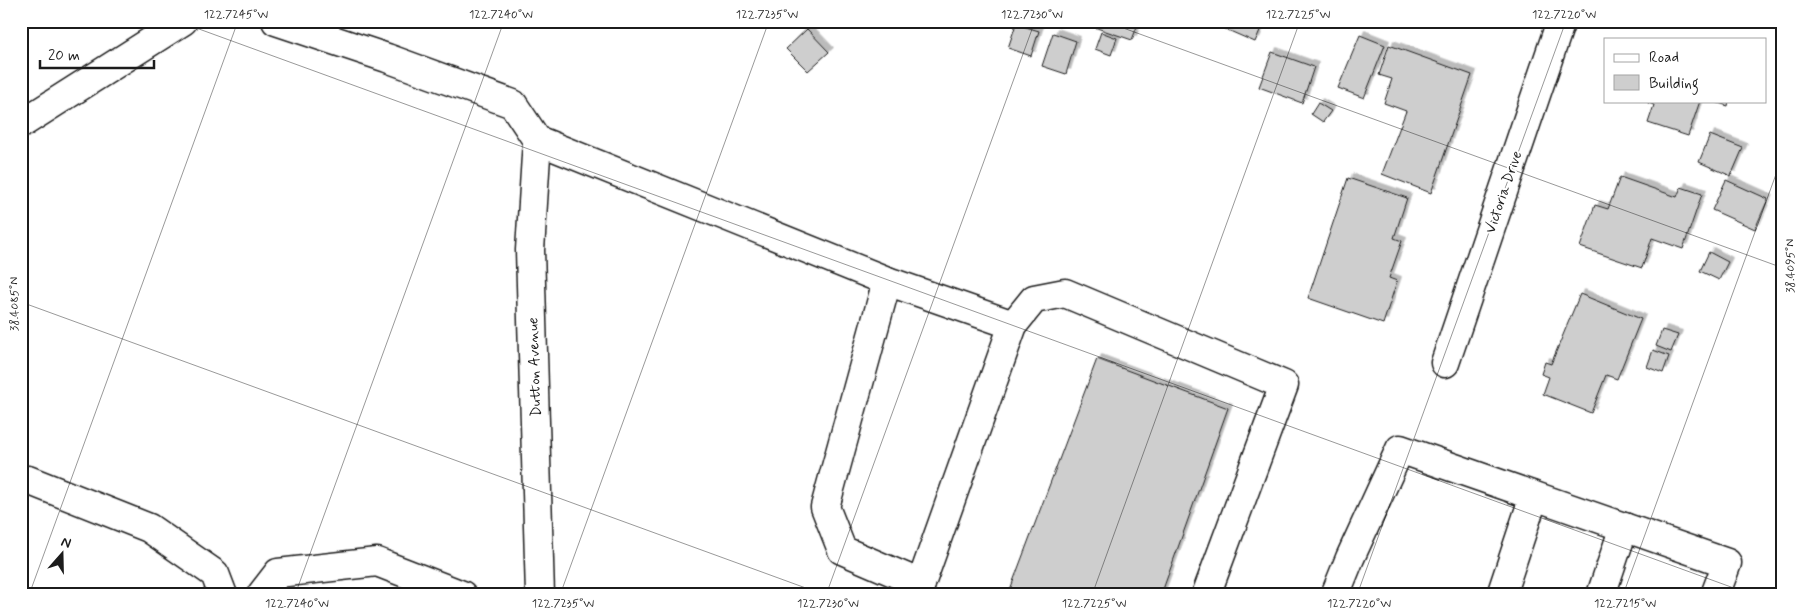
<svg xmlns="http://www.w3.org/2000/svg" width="1804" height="616" font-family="Mynerve,sans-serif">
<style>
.building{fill:#cecece;stroke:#1c1c1c;filter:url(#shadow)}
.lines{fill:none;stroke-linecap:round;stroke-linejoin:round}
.minor-casing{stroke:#1c1c1c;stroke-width:31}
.minor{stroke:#fff;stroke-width:28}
.ticks{fill:none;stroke:#1c1c1c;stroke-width:1;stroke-opacity:0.45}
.labels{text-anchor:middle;stroke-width:4;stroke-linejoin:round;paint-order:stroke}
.street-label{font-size:15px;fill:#1c1c1c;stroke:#fff}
.neatline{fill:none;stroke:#1c1c1c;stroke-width:2}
.ticks-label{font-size:12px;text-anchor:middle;fill:#1c1c1c}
</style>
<defs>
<filter id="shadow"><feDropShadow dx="4.5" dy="-4.5" stdDeviation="0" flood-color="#0004"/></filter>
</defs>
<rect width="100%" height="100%" fill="#fff"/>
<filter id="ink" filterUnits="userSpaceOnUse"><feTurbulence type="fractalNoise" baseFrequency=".02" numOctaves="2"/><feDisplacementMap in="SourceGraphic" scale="10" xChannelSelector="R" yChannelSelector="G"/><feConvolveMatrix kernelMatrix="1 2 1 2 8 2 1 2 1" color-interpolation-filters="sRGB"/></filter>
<g filter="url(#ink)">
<!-- building -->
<g class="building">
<path d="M 1093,21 L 1139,21 L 1132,40 L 1091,26 Z"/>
<path d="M 1207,21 L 1264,21 L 1255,42 Z"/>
<path d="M 1016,24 L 1039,31 L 1031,56 L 1008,48 Z"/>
<path d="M 807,29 L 829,52 L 808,71 L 786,49 Z"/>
<path d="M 1101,32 L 1117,38 L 1111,55 L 1095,49 Z"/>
<path d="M 1053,33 L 1076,41 L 1066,74 L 1042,66 Z"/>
<path d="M 1360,35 L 1385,45 L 1364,98 L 1338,88 Z"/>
<path d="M 1389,45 L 1472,75 L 1431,193 L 1382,174 L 1406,111 L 1384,103 L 1392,79 L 1379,75 Z"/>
<path d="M 1272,52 L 1314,67 L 1302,103 L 1259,87 Z"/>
<path d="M 1648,101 L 1700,101 L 1688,136 L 1648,123 L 1654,105 L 1648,103 Z"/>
<path d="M 1712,101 L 1729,101 L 1728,106 Z"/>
<path d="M 1318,103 L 1331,111 L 1323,122 L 1311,114 Z"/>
<path d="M 1710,135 L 1743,148 L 1731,176 L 1699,162 Z"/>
<path d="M 1620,177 L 1677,197 L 1681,187 L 1702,194 L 1683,249 L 1652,238 L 1642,268 L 1580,247 L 1595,205 L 1608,209 Z"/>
<path d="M 1348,178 L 1407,198 L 1394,238 L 1402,241 L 1389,278 L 1397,281 L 1383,324 L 1308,298 Z"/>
<path d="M 1726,180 L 1768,199 L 1755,229 L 1712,210 Z"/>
<path d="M 1709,252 L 1728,262 L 1719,280 L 1700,271 Z"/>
<path d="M 1580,294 L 1641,319 L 1617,379 L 1606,375 L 1591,413 L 1543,394 L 1549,377 L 1541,374 L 1545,362 L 1551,364 Z"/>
<path d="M 1662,330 L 1678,335 L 1671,352 L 1656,346 Z"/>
<path d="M 1653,350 L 1669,356 L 1663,373 L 1647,367 Z"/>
<path d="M 1097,359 L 1228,408 L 1161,595 L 1008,595 Z"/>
</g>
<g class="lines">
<defs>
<g id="minor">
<path d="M 276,21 L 387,58 L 513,104 L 537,140 L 887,281 L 1013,325"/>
<path d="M 21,124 L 183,21"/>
<path d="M 537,140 L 530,250 L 540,595"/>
<path d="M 887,281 L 825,507 L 842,550 L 921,584"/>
<path d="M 1445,363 L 1561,21"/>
<path d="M 21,480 L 28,480 L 149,528 L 215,574 L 223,595"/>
<path d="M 261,595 L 278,573 L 377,562 L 462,595"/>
<path d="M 917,595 L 1013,325 L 1034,299 L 1065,293 L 1284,385 L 1206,595"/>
<path d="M 1335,595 L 1350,558 L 1400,449 L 1727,563 L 1715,595"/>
<path d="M 1501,595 L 1534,496"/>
<path d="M 1601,595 L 1624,527"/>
</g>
</defs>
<!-- minor casing -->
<use href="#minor" class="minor-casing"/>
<!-- minor -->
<use href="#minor" class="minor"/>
</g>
</g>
<!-- ticks -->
<path class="ticks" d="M 177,21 L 1753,595M 1104,21 L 1783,268M 21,302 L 825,595M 29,595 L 238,21M 295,595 L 504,21M 560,595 L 769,21M 826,595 L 1035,21M 1092,595 L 1300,21M 1357,595 L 1566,21M 1623,595 L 1783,155"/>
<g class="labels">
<!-- street labels -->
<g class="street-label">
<text transform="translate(1503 192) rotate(-71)" y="5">Victoria Drive</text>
<text transform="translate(534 367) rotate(-92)" y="5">Dutton Avenue</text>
</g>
</g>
<!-- margin -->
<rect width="1804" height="616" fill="none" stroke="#fff" stroke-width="55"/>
<!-- legend -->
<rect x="1604" y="38" width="162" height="65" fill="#ffffff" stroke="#a4a4a4"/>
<rect x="1614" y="54" width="25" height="8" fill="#ffffff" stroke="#a4a4a4"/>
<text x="1649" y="62" font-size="15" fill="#1c1c1c">Road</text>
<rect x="1614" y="75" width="25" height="15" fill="#cecece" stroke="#a4a4a4"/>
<text x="1649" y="88" font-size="15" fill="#1c1c1c">Building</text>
<!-- north arrow -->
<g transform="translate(62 554) rotate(20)" stroke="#ffffff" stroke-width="4" paint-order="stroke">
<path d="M0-4L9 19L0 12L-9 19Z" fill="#1c1c1c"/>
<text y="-8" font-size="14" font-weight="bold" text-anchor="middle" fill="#1c1c1c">N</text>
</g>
<!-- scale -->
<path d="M40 60v8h114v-8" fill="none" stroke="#1c1c1c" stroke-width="2.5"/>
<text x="48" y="60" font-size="15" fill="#1c1c1c" stroke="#ffffff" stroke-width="4" paint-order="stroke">20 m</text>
<rect x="28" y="28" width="1748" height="560" class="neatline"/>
<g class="ticks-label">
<text x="236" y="18">122.7245°W</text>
<text x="501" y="18">122.7240°W</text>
<text x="767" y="18">122.7235°W</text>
<text x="1032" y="18">122.7230°W</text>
<text x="1298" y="18">122.7225°W</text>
<text x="1564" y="18">122.7220°W</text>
<text transform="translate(1790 266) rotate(-90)" y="4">38.4095°N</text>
<text transform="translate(14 304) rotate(-90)" y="4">38.4085°N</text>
<text x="297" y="607">122.7240°W</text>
<text x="563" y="607">122.7235°W</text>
<text x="828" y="607">122.7230°W</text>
<text x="1094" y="607">122.7225°W</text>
<text x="1359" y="607">122.7220°W</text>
<text x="1625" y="607">122.7215°W</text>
</g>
</svg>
